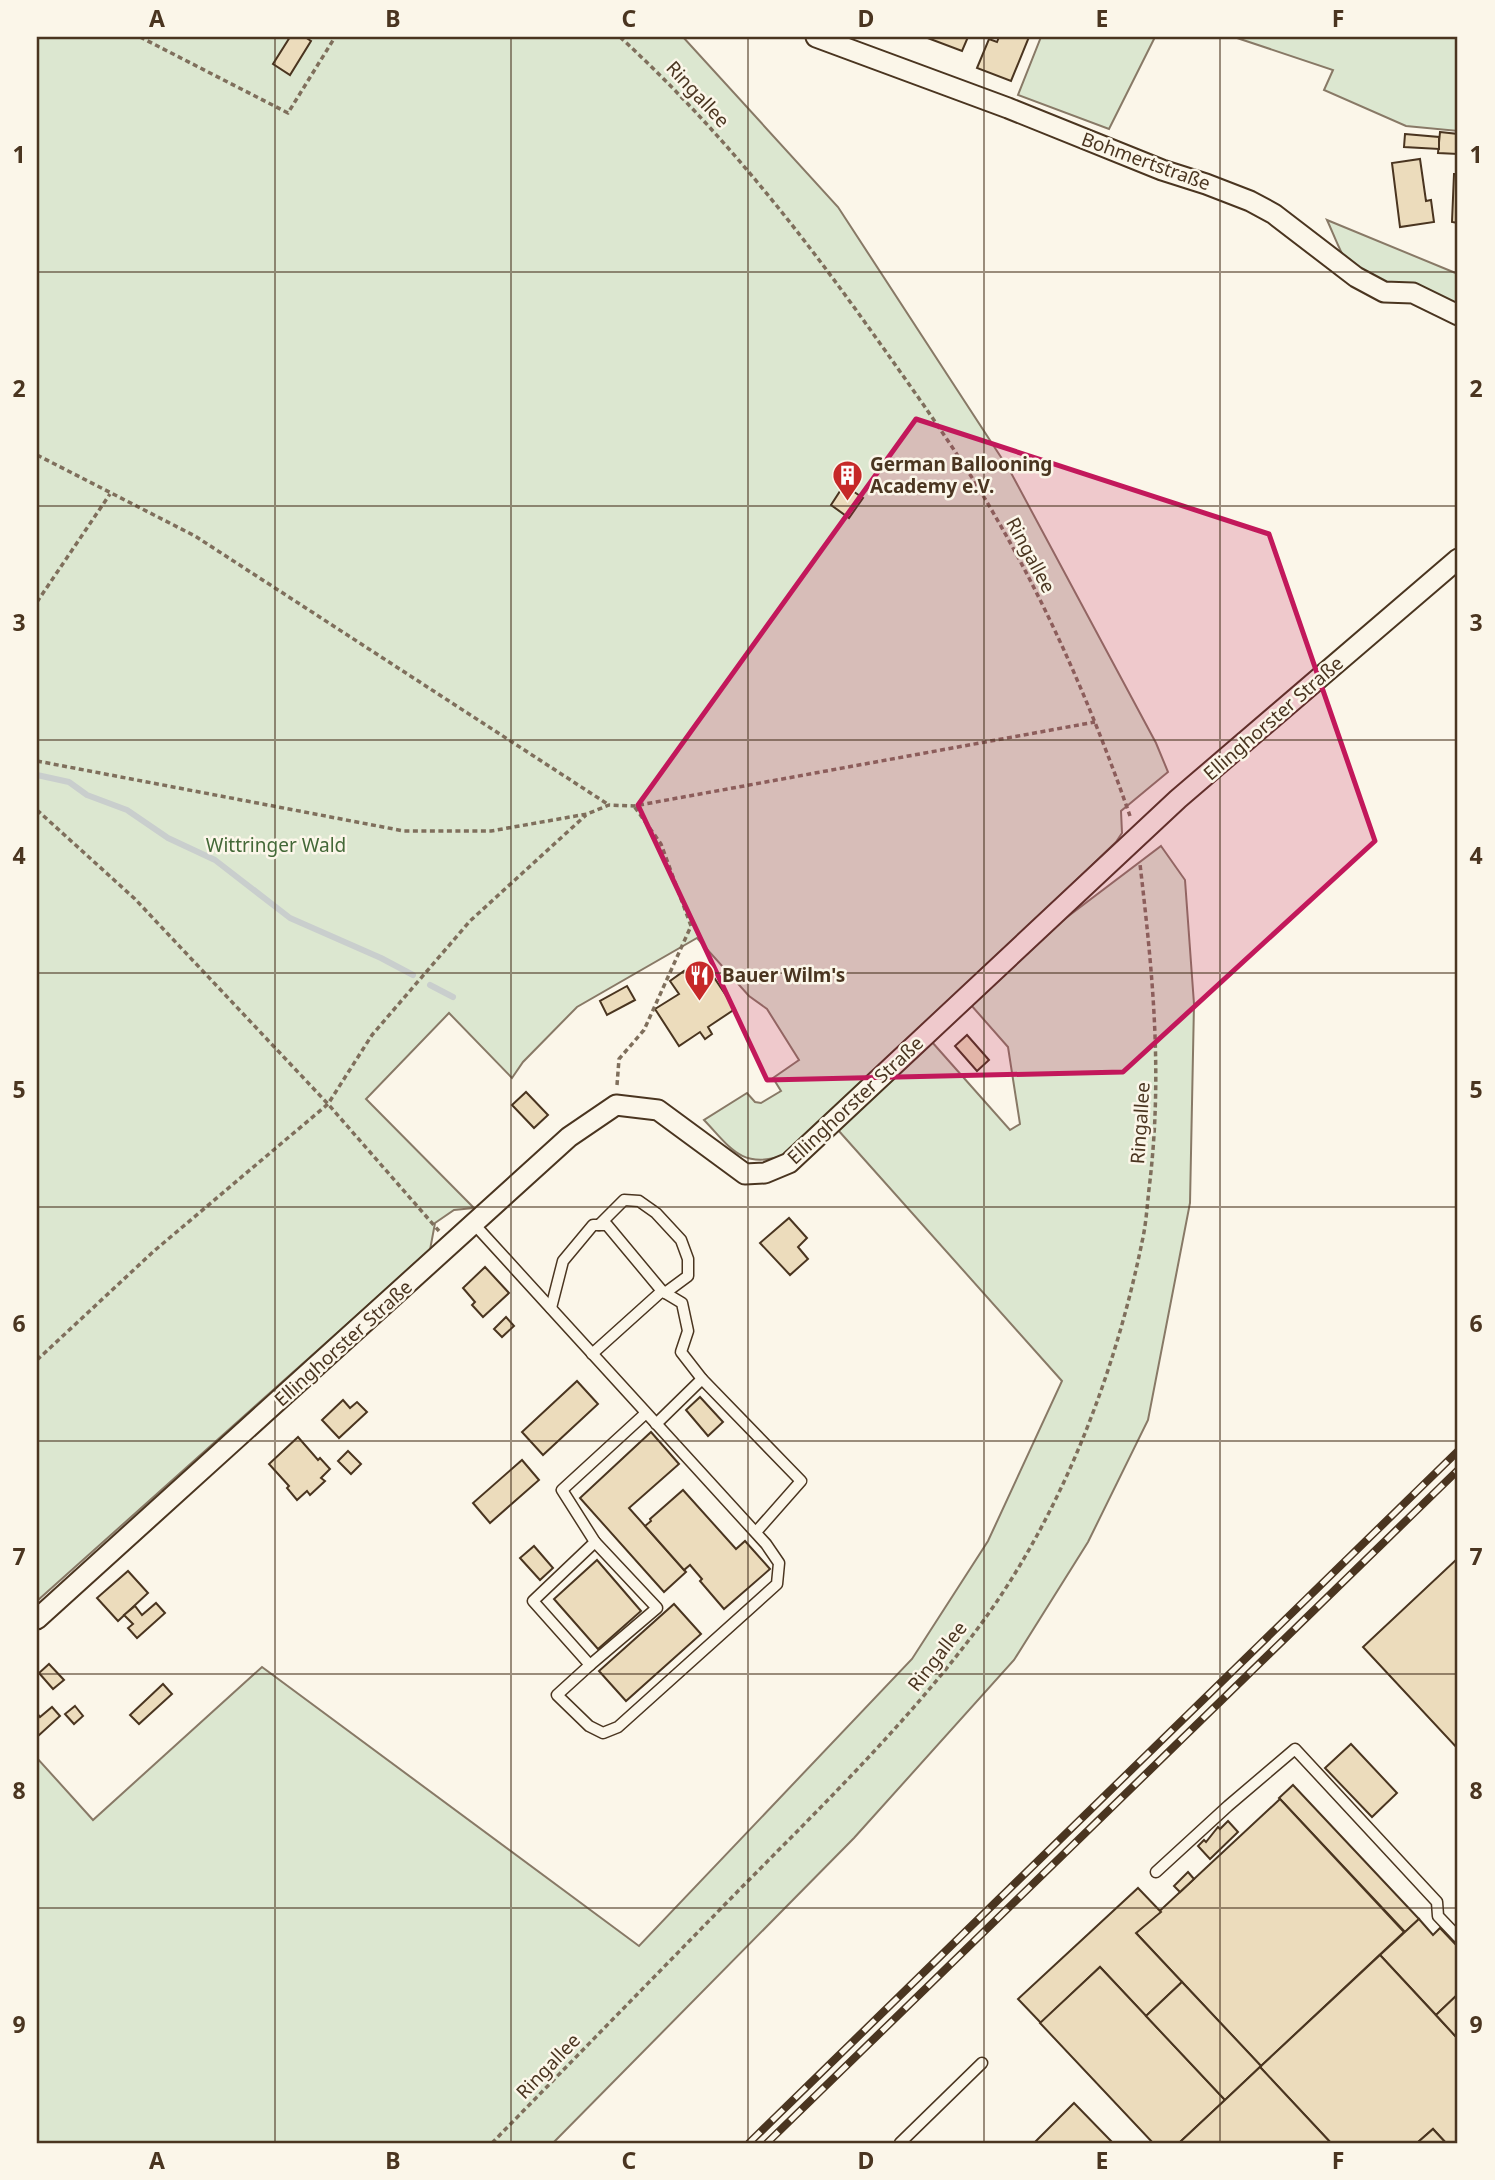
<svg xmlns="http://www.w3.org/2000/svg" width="1495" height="2180" font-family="'Noto Sans',sans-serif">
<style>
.green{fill:#dce7d0;stroke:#887966;stroke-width:2}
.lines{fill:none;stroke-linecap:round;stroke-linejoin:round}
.stream{stroke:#c9cecd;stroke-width:6}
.building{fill:#ecdcbc;stroke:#4a3520;stroke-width:2}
.service-casing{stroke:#4a3520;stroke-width:13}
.minor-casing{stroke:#4a3520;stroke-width:23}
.path{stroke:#7f6f5c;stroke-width:3.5;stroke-dasharray:5 3.5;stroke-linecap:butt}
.service{stroke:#fbf6e9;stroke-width:10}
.minor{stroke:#fbf6e9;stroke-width:19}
.rail-casing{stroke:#4a3520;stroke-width:8}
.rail{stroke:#fbf6e9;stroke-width:5;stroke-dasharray:16;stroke-linecap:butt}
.marked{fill:#c2185b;fill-opacity:0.2;stroke:#c2185b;stroke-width:5;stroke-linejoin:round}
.grid{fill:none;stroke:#4a3520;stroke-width:2;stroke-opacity:0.55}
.labels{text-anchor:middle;stroke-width:5;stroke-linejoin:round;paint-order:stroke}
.street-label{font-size:19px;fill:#4a3520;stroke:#fbf6e9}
.poi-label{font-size:19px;font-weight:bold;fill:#4a3520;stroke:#fbf6e9;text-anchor:start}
.park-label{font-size:19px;fill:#436837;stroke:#fbf6e9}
.neatline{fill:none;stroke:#4a3520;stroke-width:2.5}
.grid-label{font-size:23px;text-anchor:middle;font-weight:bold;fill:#4a3520}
</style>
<rect width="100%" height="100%" fill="#fbf6e9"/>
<!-- green -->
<g class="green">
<path d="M 37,37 L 683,37 L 838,207 L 1010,471 L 1156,743 L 1168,772 L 1121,811 L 1122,833 L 1116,842 L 958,994 L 782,1156 C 741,1169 730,1147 704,1120 L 747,1093 L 755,1102 L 761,1103 L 781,1091 L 773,1078 L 799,1060 L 767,1009 L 749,996 L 697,938 L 577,1007 L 523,1062 L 512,1078 L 449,1013 L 366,1099 L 474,1208 L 454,1210 L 435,1223 L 430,1250 L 37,1601 Z"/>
<path d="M 1041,37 L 1155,37 L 1109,129 L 1018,95 Z"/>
<path d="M 1234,37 L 1458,37 L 1458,131 L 1406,126 L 1324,90 L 1333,70 Z"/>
<path d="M 1327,220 L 1458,274 L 1458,310 C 1439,304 1366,284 1355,273 C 1342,259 1335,237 1327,220 Z"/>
<path d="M 1161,846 L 1185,880 L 1194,1004 L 1190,1203 L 1148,1420 L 1088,1542 L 1014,1660 L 854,1838 L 553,2143 L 37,2143 L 37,1758 L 93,1820 L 262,1667 L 639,1946 L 912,1659 L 988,1541 L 1062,1381 L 838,1130 L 932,1042 L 1010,1130 L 1020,1124 L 1008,1047 L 971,1005 L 1050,930 Z"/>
</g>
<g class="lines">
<!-- stream -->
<g class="stream">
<path d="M 37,775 L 69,782 L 87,795 L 127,810 L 168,838 L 215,860 L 290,918 L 381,958 L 413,975"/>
<path d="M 430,985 L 453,997"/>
</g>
</g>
<!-- building -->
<g class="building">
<path d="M 290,37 L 305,37 L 311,41 L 290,75 L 273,64 Z"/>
<path d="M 925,37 L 968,37 L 962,51 Z"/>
<path d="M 999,37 L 1029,37 L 1011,81 L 977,68 L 989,39 L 997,42 Z"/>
<path d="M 1440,132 L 1458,134 L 1458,154 L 1438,153 Z"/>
<path d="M 1405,134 L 1439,137 L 1439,149 L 1404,147 Z"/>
<path d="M 1420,159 L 1426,201 L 1431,200 L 1434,222 L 1400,227 L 1392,163 Z"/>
<path d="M 1454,174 L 1458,174 L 1458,223 L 1452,222 Z"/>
<path d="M 844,485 L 863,498 L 849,518 L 831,505 Z"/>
<path d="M 684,971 L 693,985 L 711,973 L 735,1009 L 708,1027 L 712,1034 L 705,1039 L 700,1032 L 679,1046 L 655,1009 L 679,994 L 670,981 Z"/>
<path d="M 627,986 L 635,1000 L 607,1015 L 600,1001 Z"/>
<path d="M 967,1035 L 989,1060 L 977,1071 L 955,1046 Z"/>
<path d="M 526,1092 L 548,1115 L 534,1128 L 512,1105 Z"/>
<path d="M 789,1218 L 807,1238 L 798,1247 L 808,1259 L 790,1275 L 760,1243 Z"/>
<path d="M 485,1267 L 509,1293 L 483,1317 L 472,1305 L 475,1302 L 463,1288 Z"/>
<path d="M 506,1317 L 514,1326 L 502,1337 L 494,1329 Z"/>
<path d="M 577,1381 L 598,1404 L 543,1455 L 522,1432 Z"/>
<path d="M 700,1397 L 723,1422 L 708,1436 L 686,1410 Z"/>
<path d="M 343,1400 L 350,1408 L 357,1402 L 367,1412 L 339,1438 L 322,1420 Z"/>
<path d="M 651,1432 L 679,1464 L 629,1508 L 686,1572 L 664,1592 L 580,1498 Z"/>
<path d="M 298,1437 L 318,1460 L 320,1458 L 330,1469 L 321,1478 L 325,1481 L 310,1495 L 307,1491 L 297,1500 L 287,1488 L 289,1486 L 269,1464 Z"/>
<path d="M 348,1451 L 361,1464 L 351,1474 L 338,1461 Z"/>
<path d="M 522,1460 L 539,1480 L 490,1523 L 473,1503 Z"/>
<path d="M 683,1490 L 736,1549 L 745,1541 L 770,1569 L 724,1609 L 700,1581 L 702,1579 L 690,1565 L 684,1570 L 645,1526 L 651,1521 L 650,1519 Z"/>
<path d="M 534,1546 L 553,1568 L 540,1580 L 520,1558 Z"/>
<path d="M 1458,1558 L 1458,1749 L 1363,1647 Z"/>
<path d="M 597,1560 L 641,1611 L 598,1649 L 554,1599 Z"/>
<path d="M 128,1571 L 148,1593 L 118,1621 L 97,1598 Z"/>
<path d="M 156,1603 L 165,1613 L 137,1638 L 128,1628 L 133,1624 L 124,1615 L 135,1606 L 142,1615 Z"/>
<path d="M 674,1604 L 701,1634 L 626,1701 L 599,1671 Z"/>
<path d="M 49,1664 L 64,1680 L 53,1689 L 39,1673 Z"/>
<path d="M 163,1684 L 172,1694 L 139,1724 L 130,1715 Z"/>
<path d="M 75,1706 L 83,1716 L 74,1724 L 65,1714 Z"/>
<path d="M 52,1707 L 60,1716 L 37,1737 L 37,1713 L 40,1717 Z"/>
<path d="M 1351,1744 L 1397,1793 L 1372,1817 L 1325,1768 Z"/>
<path d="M 1293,1785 L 1419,1919 L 1405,1932 L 1279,1798 Z"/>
<path d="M 1280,1799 L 1404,1932 L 1261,2066 L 1136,1933 Z"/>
<path d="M 1228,1821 L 1238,1832 L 1210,1859 L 1198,1846 L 1204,1840 L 1206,1842 L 1218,1827 L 1220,1829 Z"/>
<path d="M 1188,1872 L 1194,1879 L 1180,1892 L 1174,1886 Z"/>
<path d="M 1138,1888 L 1161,1912 L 1136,1933 L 1182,1982 L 1146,2016 L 1100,1967 L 1041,2023 L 1018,1999 Z"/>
<path d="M 1419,1919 L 1433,1935 L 1440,1928 L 1458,1947 L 1458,1994 L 1436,2015 L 1380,1955 Z"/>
<path d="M 1380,1955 L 1458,2039 L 1458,2143 L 1446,2143 L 1433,2129 L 1417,2143 L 1331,2143 L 1260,2067 Z"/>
<path d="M 1100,1967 L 1225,2100 L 1179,2143 L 1153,2143 L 1040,2023 Z"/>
<path d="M 1182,1982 L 1261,2066 L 1225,2100 L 1146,2016 Z"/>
<path d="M 1458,1994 L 1458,2039 L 1436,2015 Z"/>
<path d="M 1260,2067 L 1331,2143 L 1179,2143 L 1225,2100 Z"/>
<path d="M 1074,2103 L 1113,2143 L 1034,2143 Z"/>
<path d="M 1433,2129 L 1446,2143 L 1417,2143 Z"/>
</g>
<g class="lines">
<defs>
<g id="service">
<path d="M 474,1224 L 766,1544 L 779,1563 L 777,1584 L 618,1727 L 603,1733 L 589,1726 L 557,1695 L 590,1665 L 533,1601 L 595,1542 L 562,1490 L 646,1413"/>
<path d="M 599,1225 L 624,1200 L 639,1201 L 656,1213 L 681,1240 L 688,1259 L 688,1276 L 665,1293"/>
<path d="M 551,1308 L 563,1261 L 593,1225 L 607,1225 L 662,1291"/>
<path d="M 592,1354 L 662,1291 L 682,1303 L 688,1331 L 681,1352 L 702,1379"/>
<path d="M 656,1424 L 702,1379 L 801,1481 L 756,1532"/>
<path d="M 590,1665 L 657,1608 L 595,1542"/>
<path d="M 1156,1872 L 1228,1806 L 1295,1749 L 1437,1902 L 1438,1916 L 1458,1937"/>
<path d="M 900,2143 L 982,2063"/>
</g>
<g id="minor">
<path d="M 816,37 L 1008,108 L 1162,170 L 1206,184 L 1250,201 L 1274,214 L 1356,277 L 1384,292 L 1413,293 L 1458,315"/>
<path d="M 37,1619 L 569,1137 L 616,1105 L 658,1110 L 745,1174 L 765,1173 L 789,1163 L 1178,799 L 1458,559"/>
</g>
</defs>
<!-- service casing -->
<use href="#service" class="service-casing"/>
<!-- minor casing -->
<use href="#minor" class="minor-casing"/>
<!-- path -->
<g class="path">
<path d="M 140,37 L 288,113 L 335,37"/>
<path d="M 620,37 C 717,126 798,228 874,335 C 909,384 944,433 976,484 C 1040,588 1090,701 1130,816"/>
<path d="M 37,455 L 195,536 L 609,805"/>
<path d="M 37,602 L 110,494"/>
<path d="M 37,761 L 404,831 L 491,831 L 587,814 L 609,805 L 634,806 L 1095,722"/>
<path d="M 37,810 L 135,899 L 328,1104 L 439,1231"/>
<path d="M 617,1085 L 619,1059 L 644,1030 L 691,926 L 661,844 L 634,806"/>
<path d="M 37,1360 L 154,1251 L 328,1104 L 372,1035 L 470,921 L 586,815"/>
<path d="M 492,2143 C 575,2058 658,1973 741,1888 C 825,1803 910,1720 981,1624 C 1061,1515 1115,1375 1142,1242 C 1146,1225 1147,1207 1149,1189 C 1163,1076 1153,976 1140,864"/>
</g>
<!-- service -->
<use href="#service" class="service"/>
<!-- minor -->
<use href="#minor" class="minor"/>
<defs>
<g id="rail">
<path d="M 749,2143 L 1458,1451"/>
<path d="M 767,2143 L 1458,1470"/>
</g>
</defs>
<!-- rail casing -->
<use href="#rail" class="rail-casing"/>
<!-- rail -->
<use href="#rail" class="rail"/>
</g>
<!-- marked area -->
<path class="marked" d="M 916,419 L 1269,534 L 1375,841 L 1123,1072 L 767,1080 L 638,805 Z"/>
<!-- grid -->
<path class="grid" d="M 275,37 L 275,2143M 511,37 L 511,2143M 748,37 L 748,2143M 984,37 L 984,2143M 1220,37 L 1220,2143M 37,272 L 1458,272M 37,506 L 1458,506M 37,740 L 1458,740M 37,973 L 1458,973M 37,1207 L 1458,1207M 37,1441 L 1458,1441M 37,1674 L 1458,1674M 37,1908 L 1458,1908"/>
<!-- icons -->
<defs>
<symbol id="building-pin" viewBox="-11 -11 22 30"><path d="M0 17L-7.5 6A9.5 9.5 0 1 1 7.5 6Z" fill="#c62828" stroke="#fbf6e9"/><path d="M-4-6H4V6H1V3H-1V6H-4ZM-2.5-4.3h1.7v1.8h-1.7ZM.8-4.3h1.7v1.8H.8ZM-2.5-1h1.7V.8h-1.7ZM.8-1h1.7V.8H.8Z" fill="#fff"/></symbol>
<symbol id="restaurant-pin" viewBox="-11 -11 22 30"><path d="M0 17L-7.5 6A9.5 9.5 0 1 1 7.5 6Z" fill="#c62828" stroke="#fbf6e9"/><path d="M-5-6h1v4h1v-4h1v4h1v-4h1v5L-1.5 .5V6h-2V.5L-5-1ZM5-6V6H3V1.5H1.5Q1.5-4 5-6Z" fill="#fff"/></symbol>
</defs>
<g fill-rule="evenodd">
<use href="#building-pin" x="830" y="458" width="35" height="47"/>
<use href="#restaurant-pin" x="682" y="958" width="35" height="47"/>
</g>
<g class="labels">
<!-- street labels -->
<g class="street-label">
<text transform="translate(698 94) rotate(47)" y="7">Ringallee</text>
<text transform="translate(1146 161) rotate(20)" y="7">Bohmertstraße</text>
<text transform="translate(1031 555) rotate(62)" y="7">Ringallee</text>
<text transform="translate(1273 718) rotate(-41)" y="7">Ellinghorster Straße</text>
<text transform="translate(855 1100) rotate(-43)" y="7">Ellinghorster Straße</text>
<text transform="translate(1140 1123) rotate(-86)" y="7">Ringallee</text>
<text transform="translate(343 1343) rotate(-42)" y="7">Ellinghorster Straße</text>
<text transform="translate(937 1656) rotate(-52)" y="7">Ringallee</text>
<text transform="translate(548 2066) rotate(-46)" y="7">Ringallee</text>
</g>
<!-- poi labels -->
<g class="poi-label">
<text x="870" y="471">German Ballooning<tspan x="870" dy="22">Academy e.V.</tspan></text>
<text x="722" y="982">Bauer Wilm's</text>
</g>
<!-- park labels -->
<g class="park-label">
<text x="276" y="852">Wittringer Wald</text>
</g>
</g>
<!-- border -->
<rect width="1495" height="2180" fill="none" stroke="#fbf6e9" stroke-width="77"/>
<rect x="38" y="38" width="1418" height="2104" class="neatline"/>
<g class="grid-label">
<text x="157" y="27">A</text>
<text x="393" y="27">B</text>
<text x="629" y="27">C</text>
<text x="866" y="27">D</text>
<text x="1102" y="27">E</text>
<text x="1338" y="27">F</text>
<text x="19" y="163">1</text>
<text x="1476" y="163">1</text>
<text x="19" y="397">2</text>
<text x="1476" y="397">2</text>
<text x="19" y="631">3</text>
<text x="1476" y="631">3</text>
<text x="19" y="864">4</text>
<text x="1476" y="864">4</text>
<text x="19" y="1098">5</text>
<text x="1476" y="1098">5</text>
<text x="19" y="1332">6</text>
<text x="1476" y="1332">6</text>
<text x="19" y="1565">7</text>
<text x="1476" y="1565">7</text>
<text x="19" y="1799">8</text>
<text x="1476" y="1799">8</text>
<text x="19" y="2033">9</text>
<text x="1476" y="2033">9</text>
<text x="157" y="2169">A</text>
<text x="393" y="2169">B</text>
<text x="629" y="2169">C</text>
<text x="866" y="2169">D</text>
<text x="1102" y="2169">E</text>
<text x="1338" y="2169">F</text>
</g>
</svg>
